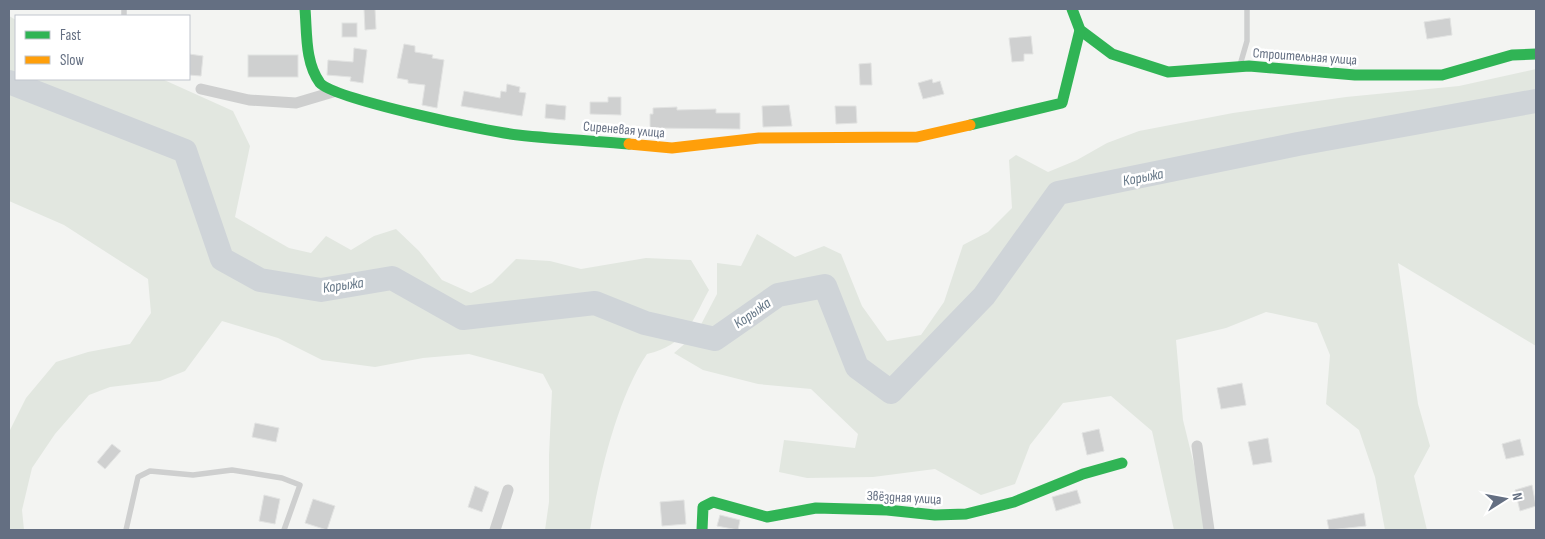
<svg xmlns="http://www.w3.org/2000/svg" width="1545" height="539" font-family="'Sofia Sans Condensed',sans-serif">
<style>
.green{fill:#e2e7e0}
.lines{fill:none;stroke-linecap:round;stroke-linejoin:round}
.river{stroke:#cfd4d8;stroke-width:24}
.building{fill:#cfd0d0;stroke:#e2e3e2}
.lane{stroke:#cecfcf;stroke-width:5.5}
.street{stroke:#cecfcf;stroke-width:11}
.fast{stroke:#30b455;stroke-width:11}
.slow{stroke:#ff9f0a;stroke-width:11}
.labels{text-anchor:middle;stroke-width:5;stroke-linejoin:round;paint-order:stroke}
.street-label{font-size:14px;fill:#646f82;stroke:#fff}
.water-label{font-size:15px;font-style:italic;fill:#647686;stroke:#fff}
</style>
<rect width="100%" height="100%" fill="#f3f4f2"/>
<!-- green -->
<g class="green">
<path d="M 9,16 L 16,20 L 16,79 L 162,79 L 233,111 L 250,146 L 235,217 L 289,248 L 311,253 L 326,236 L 351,250 L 374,236 L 396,229 L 419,251 L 442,280 L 471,293 L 492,283 L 516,259 L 550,261 L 581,269 L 646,258 L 691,260 L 709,290 C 691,323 686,345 647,354 C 617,398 599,477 590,530 L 545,530 L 549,502 L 549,455 L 552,391 L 543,374 L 469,354 L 423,358 L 375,367 L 322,360 L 278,338 L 222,321 L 185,371 L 160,381 L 110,387 L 89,395 L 55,434 L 32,468 L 22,510 L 24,530 L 9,530 L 9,432 L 26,398 L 56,362 L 88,352 L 130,344 L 151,313 L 148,279 L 64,225 L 9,201 Z"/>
<path d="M 1536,69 L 1536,346 L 1398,263 L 1418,404 L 1430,446 L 1414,476 L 1427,530 L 1385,530 L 1375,477 L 1359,430 L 1326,404 L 1330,355 L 1317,323 L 1266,312 L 1226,328 L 1176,340 L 1183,420 L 1198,481 L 1206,530 L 1174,530 L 1152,431 L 1111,396 L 1063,403 L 1030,445 L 1015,484 L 981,495 L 935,469 L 873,477 L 807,478 L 779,472 L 784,440 L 855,448 L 858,434 L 811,389 L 758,384 L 703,370 L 674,353 L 696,334 L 717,294 L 717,263 L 741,266 L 757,234 L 795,257 L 824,246 L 841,254 L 862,306 L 887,341 L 921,335 L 944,302 L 963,245 L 988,232 L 1012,208 L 1009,160 L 1016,155 L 1048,172 L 1077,160 L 1107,143 L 1139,131 L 1233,113 L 1346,97 L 1459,86 Z"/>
</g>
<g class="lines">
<!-- river -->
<path class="river" d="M 9,82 L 185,151 L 222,259 L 260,280 L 321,290 L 392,278 L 463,318 L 595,303 L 645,323 L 715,339 L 778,295 L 825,286 L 857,367 L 891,392 L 984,296 L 1058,193 L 1298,144 L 1536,101"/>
</g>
<!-- building -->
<g class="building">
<path d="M 364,9 L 375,9 L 376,29 L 365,30 Z"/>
<path d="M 1450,18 L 1452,35 L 1427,39 L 1424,22 Z"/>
<rect x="342" y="23" width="15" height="14"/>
<path d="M 1031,36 L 1033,54 L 1024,54 L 1024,61 L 1012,62 L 1009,38 Z"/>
<path d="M 404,44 L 415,46 L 415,52 L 433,55 L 432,58 L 444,60 L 437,108 L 422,105 L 425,85 L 408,83 L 408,80 L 397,78 Z"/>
<path d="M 354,48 L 367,50 L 363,83 L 350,81 L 351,77 L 327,75 L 328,60 L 353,62 Z"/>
<path d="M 189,54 L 203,56 L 201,76 L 189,75 Z"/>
<rect x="248" y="55" width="50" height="22"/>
<path d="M 871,63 L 872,85 L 860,85 L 859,64 Z"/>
<path d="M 932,79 L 933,83 L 940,81 L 944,94 L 923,99 L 918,83 Z"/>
<path d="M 507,84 L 520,87 L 519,92 L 526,93 L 522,116 L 461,106 L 464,91 L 500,98 L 501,91 L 506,92 Z"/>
<path d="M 608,97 L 621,97 L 621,115 L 590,114 L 590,102 L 608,102 Z"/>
<path d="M 546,104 L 566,106 L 565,120 L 545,118 Z"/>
<path d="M 789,105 L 792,126 L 763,127 L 762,106 Z"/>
<path d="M 835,106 L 856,106 L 857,123 L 836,124 Z"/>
<path d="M 677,107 L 677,110 L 716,109 L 716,113 L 740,113 L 740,129 L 650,128 L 650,114 L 653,114 L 653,108 Z"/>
<path d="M 1242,383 L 1246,405 L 1221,409 L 1217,388 Z"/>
<path d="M 255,423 L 279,428 L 276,442 L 252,437 Z"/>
<path d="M 1099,429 L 1104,451 L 1087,455 L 1082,433 Z"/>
<path d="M 1268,438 L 1272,462 L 1253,465 L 1248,442 Z"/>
<path d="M 1520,439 L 1524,455 L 1506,459 L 1502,444 Z"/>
<path d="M 112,444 L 121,451 L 105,469 L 97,462 Z"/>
<path d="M 1532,485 L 1536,506 L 1520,511 L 1515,490 Z"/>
<path d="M 475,486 L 489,492 L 482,512 L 468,507 Z"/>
<path d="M 1077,490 L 1081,503 L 1056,511 L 1052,497 Z"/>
<path d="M 264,495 L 280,499 L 275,524 L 259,521 Z"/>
<path d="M 313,499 L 335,506 L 327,530 L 305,523 Z"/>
<path d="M 684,500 L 686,524 L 662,526 L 660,502 Z"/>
<path d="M 1364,513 L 1366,526 L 1329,530 L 1327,520 Z"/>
<path d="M 720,515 L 740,520 L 738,530 L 717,526 Z"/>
</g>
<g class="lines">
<!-- lane -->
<g class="lane">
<path d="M 124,16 L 124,9"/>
<path d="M 1240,65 L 1247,41 L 1247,9"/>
<path d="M 126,530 L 138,477 L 150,471 L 193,475 L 232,470 L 282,478 L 300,485 L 284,530"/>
</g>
<!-- street -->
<g class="street">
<path d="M 201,89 L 249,100 L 296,103 L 333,92"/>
<path d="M 1197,446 L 1209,530"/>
<path d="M 495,530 L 508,490"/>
</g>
<!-- fast -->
<g class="fast">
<path d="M 305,9 C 307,33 305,63 320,83 C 334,99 490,132 518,135 C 555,139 592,141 629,144"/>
<path d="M 1072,9 L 1080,30 L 1112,54 L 1168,72 L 1249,66 L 1355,75 L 1442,75 L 1512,55 L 1536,54"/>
<path d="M 970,125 L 1062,103 L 1080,30"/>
<path d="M 702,530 L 703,507 L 713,502 L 767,517 L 816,508 L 887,510 L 935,515 L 966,514 L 1014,502 L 1083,474 L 1122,463"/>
</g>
<!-- slow -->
<path class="slow" d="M 629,144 L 672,148 L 759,138 L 917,137 L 970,125"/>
</g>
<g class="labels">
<!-- street labels -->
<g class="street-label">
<text transform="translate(1305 56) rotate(4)" y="5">Строительная улица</text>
<text transform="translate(624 129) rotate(5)" y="5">Сиреневая улица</text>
<text transform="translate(904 497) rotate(3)" y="5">Звёздная улица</text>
</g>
<!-- water labels -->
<g class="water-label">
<text transform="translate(1143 177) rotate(-11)" y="5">Корыжа</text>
<text transform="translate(343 285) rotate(-8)" y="5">Корыжа</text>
<text transform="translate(752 313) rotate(-35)" y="5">Корыжа</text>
</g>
</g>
<!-- border -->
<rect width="1545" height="539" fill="none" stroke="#646f82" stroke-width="20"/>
<!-- legend -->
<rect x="15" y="15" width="175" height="65" fill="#ffffff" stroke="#c1c5cd"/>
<rect x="25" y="31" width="25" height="8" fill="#30b455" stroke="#c1c5cd"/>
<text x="60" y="40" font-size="15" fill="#646f82">Fast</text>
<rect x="25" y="56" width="25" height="8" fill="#ff9f0a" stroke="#c1c5cd"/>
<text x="60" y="65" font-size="15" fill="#646f82">Slow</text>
<!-- north arrow -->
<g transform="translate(1505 499) rotate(79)" stroke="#ffffff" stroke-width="4" paint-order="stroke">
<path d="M0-4L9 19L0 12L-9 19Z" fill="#646f82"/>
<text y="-8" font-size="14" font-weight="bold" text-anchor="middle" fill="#646f82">N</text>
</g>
</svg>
